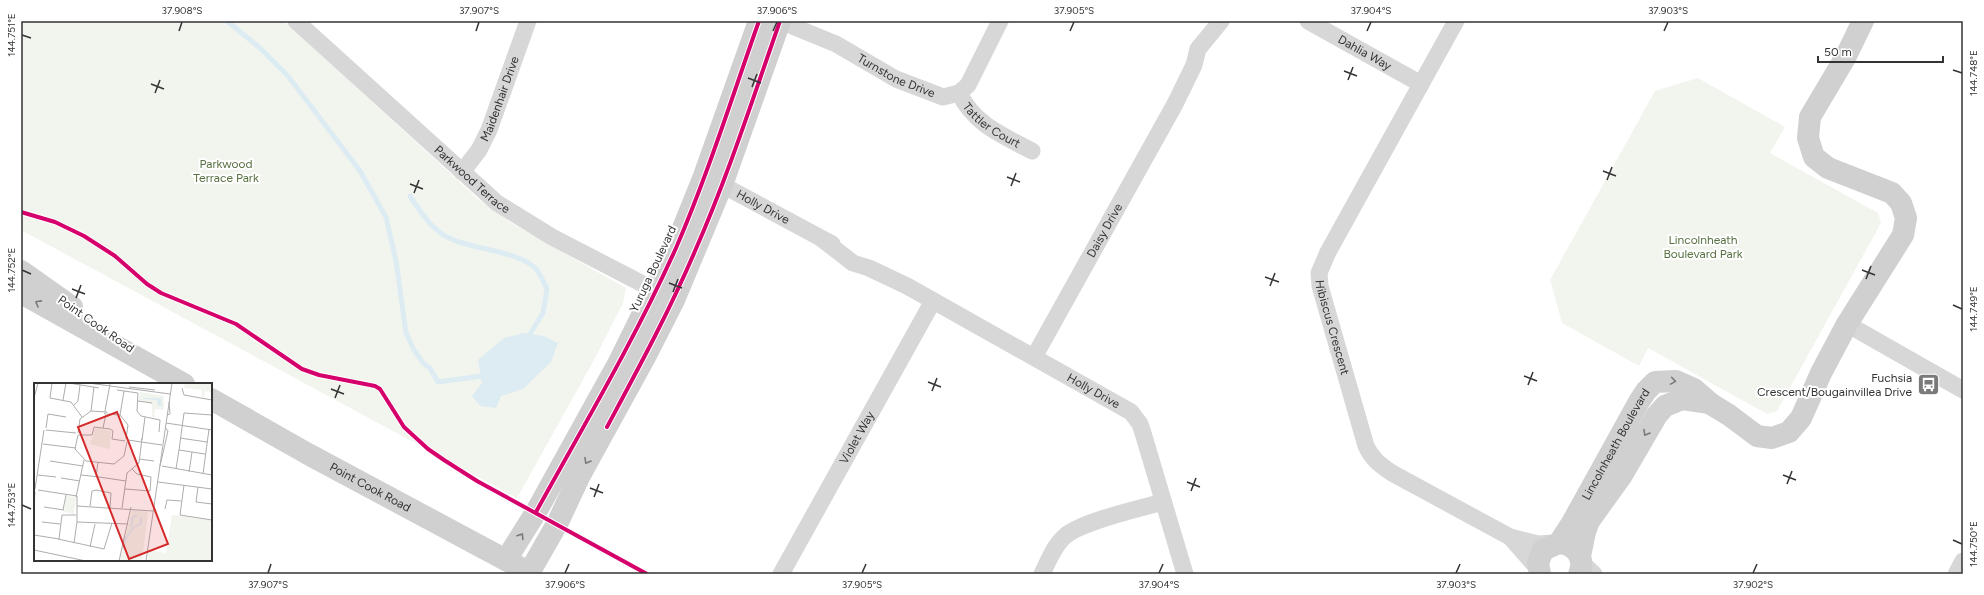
<svg xmlns="http://www.w3.org/2000/svg" width="1984" height="595" font-family="Figtree,sans-serif">
<style>
.green{fill:#f1f5ed}
.water{fill:#ddebf3}
.lines{fill:none;stroke-linecap:round;stroke-linejoin:round}
.stream{stroke:#ddebf3;stroke-width:5}
.street{stroke:#d7d7d7;stroke-width:17}
.secondary{stroke:#d0d0d0;stroke-width:22}
.cycleway-casing{stroke:#fff;stroke-width:6}
.cycleway{stroke:#d6006c;stroke-width:4}
.oneway{stroke:#7a7a7a}
.ticks{fill:none;stroke:#333;stroke-width:1.5}
.labels{text-anchor:middle;stroke-width:4;stroke-linejoin:round;paint-order:stroke}
.street-label{font-size:12px;fill:#333;stroke:#fff}
.park-label{font-size:12px;fill:#56703f;stroke:#fff}
.poi-label{font-size:12px;fill:#333;stroke:#fff;text-anchor:end}
.inset-river{fill:none;stroke:#ddebf3;stroke-width:2}
.inset-road{fill:none;stroke:#adadad;stroke-width:1}
.view{fill:#d62828;fill-opacity:0.15;stroke:#d62828;stroke-width:2}
.inset-edge{fill:none;stroke:#333;stroke-width:2}
.neatline{fill:none;stroke:#333;stroke-width:1.5}
.ticks-label{font-size:10px;text-anchor:middle;fill:#333}
</style>
<rect width="100%" height="100%" fill="#fff"/>
<!-- green -->
<g class="green">
<path d="M 21,21 L 284,21 L 478,199 L 513,224 L 626,288 L 623,303 L 594,360 L 517,498 L 21,230 Z"/>
<path d="M 1698,78 L 1785,127 L 1770,153 L 1878,213 L 1881,223 L 1777,411 L 1767,414 L 1648,348 L 1639,366 L 1562,323 L 1550,280 L 1655,91 Z"/>
</g>
<!-- water -->
<path class="water" d="M 524,333 L 544,336 L 558,343 L 551,362 L 523,389 L 501,396 L 496,408 L 480,406 L 472,396 L 482,383 L 478,360 L 504,338 Z"/>
<g class="lines">
<!-- stream -->
<g class="stream">
<path d="M 227,21 L 260,48 L 288,76 L 360,171 L 386,217 L 396,261 L 406,333 L 414,350 L 424,364 L 430,368 L 438,382 L 482,376"/>
<path d="M 410,196 C 420,211 432,230 449,238 C 473,250 516,250 535,268 C 540,273 544,283 547,289 L 543,313 L 530,334"/>
</g>
<!-- street -->
<g class="street">
<path id="s1" d="M 296,21 L 497,203 L 552,237 L 664,295"/>
<path id="s2" d="M 780,21 L 836,44 L 896,79 L 943,97 L 959,93 L 968,85 L 1000,21"/>
<path id="s3" d="M 1308,21 L 1421,84"/>
<path id="s4" d="M 1456,21 L 1328,252 L 1319,273 L 1320,286 L 1366,446 C 1372,459 1380,465 1392,473 L 1510,537 L 1538,544 L 1555,543"/>
<path id="s5" d="M 959,93 C 975,125 1002,135 1032,151"/>
<path id="s6" d="M 462,172 L 479,150 L 489,130 L 528,21"/>
<path id="s7" d="M 711,179 L 832,244"/>
<path id="s8" d="M 822,239 L 853,263 L 869,268 L 907,286 L 1131,412 L 1140,424 L 1143,433 L 1185,574"/>
<path d="M 1847,324 L 1963,390"/>
<path id="s9" d="M 1034,357 L 1175,104 L 1194,65 L 1198,49 L 1221,21"/>
<path d="M 1510,537 L 1539,570"/>
<path d="M 1582,563 L 1594,574"/>
<path id="s10" d="M 781,574 L 933,301"/>
<path d="M 1042,574 C 1048,562 1054,546 1064,537 C 1079,522 1141,508 1163,502"/>
<path d="M 1956,574 L 1963,561"/>
</g>
<!-- secondary -->
<g class="secondary">
<path d="M 21,271 L 72,307"/>
<path d="M 21,293 L 184,384"/>
<path id="s11" d="M 211,399 L 308,454 L 519,567"/>
<path id="s12" d="M 1559,543 L 1572,523 L 1640,400 L 1646,391 L 1655,382 L 1676,381 L 1694,389 L 1711,404 L 1729,415 L 1757,436 L 1772,438 L 1789,432 L 1801,418 L 1821,373 L 1847,324 L 1903,235 L 1906,218 L 1901,203 L 1892,193 L 1828,168 L 1814,157 L 1808,138 L 1810,117 L 1845,58 L 1863,21"/>
<path d="M 1580,556 L 1585,532 L 1589,521 L 1622,475 L 1657,415 L 1665,406 L 1682,399 L 1710,403"/>
<path d="M 506,560 L 536,512 L 619,362 L 675,248 L 704,176 L 759,21"/>
<path d="M 529,573 L 557,524 L 579,477 L 645,357 L 674,300 L 722,185 L 780,21"/>
<path d="M 1540,574 L 1538,563 L 1543,550 L 1559,543 C 1575,544 1586,558 1579,574"/>
</g>
<defs>
<g id="cycleway">
<path d="M 21,212 L 55,222 L 84,236 L 115,256 L 147,284 L 161,293 L 236,324 L 302,369 L 319,375 L 375,386 L 380,389 L 404,427 L 428,449 L 444,460 L 477,481 L 647,574"/>
<path d="M 607,427 C 638,369 669,312 695,251 C 728,176 753,98 780,21"/>
<path d="M 536,512 C 584,425 635,339 676,248 C 708,174 732,97 759,21"/>
</g>
</defs>
<!-- cycleway casing -->
<use href="#cycleway" class="cycleway-casing"/>
<!-- cycleway -->
<use href="#cycleway" class="cycleway"/>
</g>
<!-- one-way arrows -->
<defs><path id="oneway-chevron" d="M-2-3.5L2.5 0L-2 3.5" fill="none" stroke-width="1.6" stroke-linecap="round" stroke-linejoin="round"/></defs>
<g class="oneway">
<use href="#oneway-chevron" transform="translate(38 303) rotate(-151)"/>
<use href="#oneway-chevron" transform="translate(1673 381) rotate(9)"/>
<use href="#oneway-chevron" transform="translate(1646 433) rotate(120)"/>
<use href="#oneway-chevron" transform="translate(587 461) rotate(120)"/>
<use href="#oneway-chevron" transform="translate(521 536) rotate(-58)"/>
</g>
<!-- ticks -->
<path class="ticks" d="M 179,31 L 182,22M 476,31 L 479,22M 773,31 L 777,22M 1070,31 L 1074,22M 1367,31 L 1371,22M 1664,31 L 1668,22M 22,35 L 31,38M 1953,70 L 1962,73M 1344,71 L 1357,76M 748,78 L 761,83M 1348,80 L 1353,67M 151,84 L 164,89M 752,87 L 757,74M 155,93 L 160,80M 1603,171 L 1616,176M 1007,177 L 1020,182M 1607,180 L 1612,167M 410,184 L 423,189M 1011,186 L 1016,173M 414,193 L 419,180M 22,270 L 31,274M 1862,270 L 1875,275M 1265,277 L 1279,282M 1866,279 L 1871,266M 669,283 L 682,288M 1270,286 L 1275,273M 72,289 L 85,294M 673,292 L 678,279M 76,298 L 81,285M 1953,305 L 1962,309M 1524,376 L 1537,381M 928,382 L 941,387M 1528,385 L 1533,372M 331,389 L 344,394M 932,391 L 937,378M 335,398 L 340,385M 1783,475 L 1796,480M 1187,482 L 1200,487M 1787,484 L 1792,471M 590,488 L 603,493M 1191,491 L 1196,478M 594,497 L 599,484M 22,505 L 31,509M 1953,540 L 1962,544M 268,573 L 271,564M 565,573 L 569,564M 862,573 L 866,564M 1159,573 L 1163,564M 1456,573 L 1460,564M 1753,573 L 1757,564"/>
<!-- icons -->
<defs>
<symbol id="bus-square" viewBox="-11 -11 22 22"><rect x="-9" y="-9" width="18" height="18" rx="4" fill="#7a7a7a" stroke="#fff"/><path d="M-5-6H5V4H4V6H2V4H-2V6H-4V4H-5ZM-3.5-4V0h7V-4ZM-3.5 1.2v1.5H-2V1.2ZM2 1.2v1.5H3.5V1.2Z" fill="#fff"/></symbol>
</defs>
<g fill-rule="evenodd">
<use href="#bus-square" x="1916" y="372" width="25" height="25"/>
</g>
<g class="labels">
<!-- street labels -->
<g class="street-label">
<text dy="4" stroke="none"><textPath href="#s3" startOffset="65">Dahlia Way</textPath></text>
<text dy="4" stroke="none"><textPath href="#s2" startOffset="129">Turnstone Drive</textPath></text>
<text dy="4" stroke="none"><textPath href="#s6" startOffset="83">Maidenhair Drive</textPath></text>
<text dy="4" stroke="none"><textPath href="#s5" startOffset="47">Tattler Court</textPath></text>
<text dy="4" stroke="none"><textPath href="#s1" startOffset="237">Parkwood Terrace</textPath></text>
<text dy="4" stroke="none"><textPath href="#s7" startOffset="59">Holly Drive</textPath></text>
<text dy="4" stroke="none"><textPath href="#s9" startOffset="145">Daisy Drive</textPath></text>
<text transform="translate(653 269) rotate(-65)" y="4">Yuruga Boulevard</text>
<text transform="translate(96 324) rotate(35)" y="4">Point Cook Road</text>
<text dy="4" stroke="none"><textPath href="#s4" startOffset="343">Hibiscus Crescent</textPath></text>
<text dy="4" stroke="none"><textPath href="#s8" startOffset="312">Holly Drive</textPath></text>
<text dy="4" stroke="none"><textPath href="#s10" startOffset="156">Violet Way</textPath></text>
<text dy="4" stroke="none"><textPath href="#s12" startOffset="114">Lincolnheath Boulevard</textPath></text>
<text dy="4" stroke="none"><textPath href="#s11" startOffset="182">Point Cook Road</textPath></text>
</g>
<!-- park labels -->
<g class="park-label">
<text x="226" y="168">Parkwood<tspan x="226" dy="14">Terrace Park</tspan></text>
<text x="1703" y="244">Lincolnheath<tspan x="1703" dy="14">Boulevard Park</tspan></text>
</g>
<!-- poi labels -->
<g class="poi-label">
<text x="1912" y="382">Fuchsia<tspan x="1912" dy="14">Crescent/Bougainvillea Drive</tspan></text>
</g>
</g>
<!-- overview -->
<g transform="translate(34 383)">
<rect width="178" height="178" fill="#fff"/>
<path d="M 151,0 L 178,0 L 178,9 L 171,8 L 170,14 L 168,14 L 168,7 L 150,5 ZM 106,9 L 130,13 L 130,27 L 121,26 L 120,34 L 118,34 L 118,20 L 105,17 ZM 61,45 L 77,48 L 76,64 L 74,66 L 56,61 ZM 32,113 L 42,114 L 40,131 L 30,129 ZM 98,127 L 114,129 L 108,178 L 85,177 ZM 138,132 L 178,137 L 178,178 L 114,178 L 115,167 L 132,170 Z" fill="#f1f5ed"/>
<path d="M 108,12 L 110,15 L 127,15 L 128,23 L 124,23 L 123,17 L 110,16 Z" fill="#ddebf3"/>
<path class="inset-river" d="M 97,144 L 99,134 L 103,132M 89,166 L 92,155 L 99,145 L 107,140 L 107,134"/>
<path class="inset-road" d="M 18,0 L 16,15 L 37,19 L 48,34M 35,0 L 65,5M 54,0 L 136,11M 95,4 L 121,7M 148,5 L 150,12 L 178,17M 83,7 L 104,10 L 103,28 L 107,33 L 126,37 L 125,49M 0,15 L 4,0M 29,17 L 32,0M 104,18 L 118,20M 40,22 L 44,18 L 46,2M 57,28 L 60,4M 71,28 L 76,1M 73,31 L 86,32 L 94,42 L 92,56M 86,32 L 90,8M 133,32 L 136,31 L 135,19M 132,40 L 178,47M 12,45 L 14,31 L 32,34M 69,45 L 72,31M 12,47 L 42,50M 44,50 L 46,36 L 57,28 L 73,29 L 70,31M 44,52 L 41,66 L 52,78 L 80,81 L 90,73 L 93,59M 44,52 L 58,52 L 60,44 L 76,46 L 79,48 L 78,56 L 91,58M 146,55 L 173,59M 94,57 L 128,62M 108,57 L 111,34M 9,61 L 42,65M 171,71 L 145,67 L 150,30 L 178,32M 105,76 L 120,78M 16,78 L 49,83M 126,83 L 134,48 L 131,44M 128,83 L 178,92M 142,86 L 145,67M 155,89 L 158,69M 169,91 L 175,46M 4,92 L 22,94M 47,92 L 65,94M 62,94 L 64,79M 65,94 L 92,98M 27,95 L 46,98M 124,99 L 178,106M 150,102 L 146,132 L 178,137M 164,104 L 162,119 L 178,121M 1,106 L 10,47M 91,106 L 116,108 L 117,94 L 103,91 L 98,86M 4,107 L 43,113 L 43,139 L 94,141M 42,114 L 50,77M 0,123 L 1,109M 43,123 L 119,128M 56,123 L 58,108 L 62,107 L 77,110 L 76,125M 10,124 L 30,127M 88,125 L 93,90 L 105,80 L 108,55M 131,126 L 133,117 L 147,118M 29,127 L 32,112M 8,139 L 26,141M 0,152 L 25,156 L 28,132 L 42,132M 24,156 L 70,166 L 78,140M 40,160 L 43,139M 56,164 L 61,141M 0,167 L 52,178M 85,178 L 97,124M 112,178 L 138,0"/>
<path class="view" d="M 83,29 L 134,161 L 95,176 L 44,44 Z"/>
<rect width="178" height="178" class="inset-edge"/>
</g>
<!-- border -->
<rect width="1984" height="595" fill="none" stroke="#ffffff" stroke-width="44"/>
<!-- scale -->
<path d="M1818 56v6h125v-6" fill="none" stroke="#333333" stroke-width="2"/>
<text x="1824" y="56" font-size="12" fill="#333333" stroke="#ffffff" stroke-width="3" paint-order="stroke">50 m</text>
<rect x="22" y="22" width="1940" height="551" class="neatline"/>
<g class="ticks-label">
<text x="182" y="14">37.908°S</text>
<text x="479" y="14">37.907°S</text>
<text x="777" y="14">37.906°S</text>
<text x="1074" y="14">37.905°S</text>
<text x="1371" y="14">37.904°S</text>
<text x="1668" y="14">37.903°S</text>
<text transform="translate(11 35) rotate(-90)" y="4">144.751°E</text>
<text transform="translate(1973 73) rotate(-90)" y="4">144.748°E</text>
<text transform="translate(11 270) rotate(-90)" y="4">144.752°E</text>
<text transform="translate(1973 309) rotate(-90)" y="4">144.749°E</text>
<text transform="translate(11 505) rotate(-90)" y="4">144.753°E</text>
<text transform="translate(1973 544) rotate(-90)" y="4">144.750°E</text>
<text x="268" y="588">37.907°S</text>
<text x="565" y="588">37.906°S</text>
<text x="862" y="588">37.905°S</text>
<text x="1159" y="588">37.904°S</text>
<text x="1456" y="588">37.903°S</text>
<text x="1753" y="588">37.902°S</text>
</g>
</svg>
